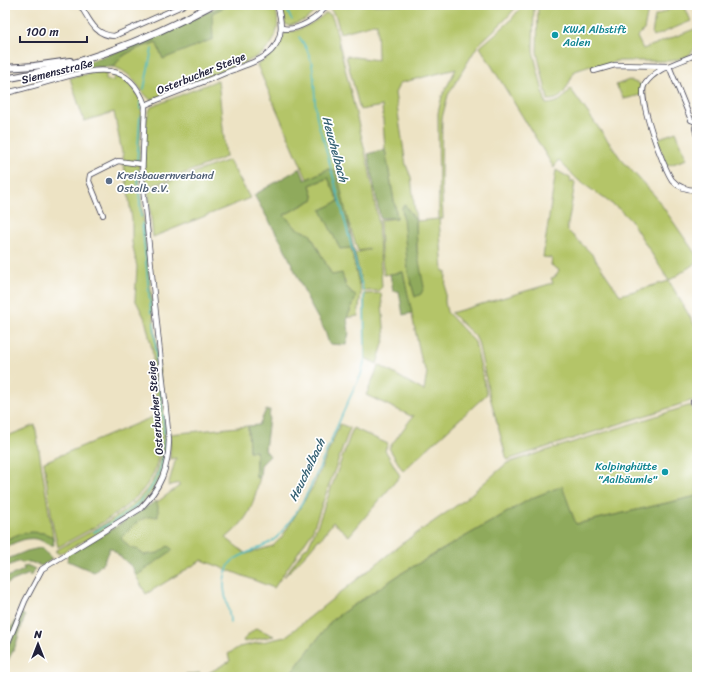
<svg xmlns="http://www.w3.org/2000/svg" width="702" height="682" font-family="Sriracha,sans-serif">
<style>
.green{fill:#b4c568;stroke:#6b7452;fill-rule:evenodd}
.forest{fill:#8faa5c;stroke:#58664c}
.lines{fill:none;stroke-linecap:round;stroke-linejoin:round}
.stream{stroke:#4ebcc5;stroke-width:1.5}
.minor-casing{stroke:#403f50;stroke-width:6}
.highway-casing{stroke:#403f50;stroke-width:8}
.minor{stroke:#fff;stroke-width:4.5}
.highway{stroke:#fff;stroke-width:6}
.culture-dot{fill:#0f9aa8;stroke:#fff;stroke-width:1.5}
.service-dot{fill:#5c6f8a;stroke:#fff;stroke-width:1.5}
.labels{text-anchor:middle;stroke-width:3.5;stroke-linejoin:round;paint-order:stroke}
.culture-label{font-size:11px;fill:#0d838f;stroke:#fff;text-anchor:start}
.street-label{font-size:11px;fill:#22223b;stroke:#fff}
.service-label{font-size:11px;fill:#4e5e75;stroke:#fff;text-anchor:start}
.water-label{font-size:12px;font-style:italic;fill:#346072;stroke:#fff}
</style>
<rect width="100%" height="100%" fill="#fff"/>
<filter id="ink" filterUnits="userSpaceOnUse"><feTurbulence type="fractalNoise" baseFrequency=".025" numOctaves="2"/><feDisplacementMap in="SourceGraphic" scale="8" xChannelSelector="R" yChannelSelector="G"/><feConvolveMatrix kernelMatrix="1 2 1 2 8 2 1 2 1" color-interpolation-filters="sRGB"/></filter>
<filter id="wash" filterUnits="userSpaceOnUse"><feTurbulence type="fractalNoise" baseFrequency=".012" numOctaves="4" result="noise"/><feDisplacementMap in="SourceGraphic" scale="16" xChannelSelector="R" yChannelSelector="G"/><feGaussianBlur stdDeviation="0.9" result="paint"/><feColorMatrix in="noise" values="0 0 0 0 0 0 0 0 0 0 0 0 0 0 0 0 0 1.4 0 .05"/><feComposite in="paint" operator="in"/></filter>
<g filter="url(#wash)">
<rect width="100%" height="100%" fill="#ede3c4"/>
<!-- green -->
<g class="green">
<path d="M 228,5 L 274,5 C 280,20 279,35 268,48 C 257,60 237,65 222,71 C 198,80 175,90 151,100 C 136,88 135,74 114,67 C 122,51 141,48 157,42 L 163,59 L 212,13 Z"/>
<path d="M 281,5 L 323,5 L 305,20 L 289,26 L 285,24 Z"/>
<path d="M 330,5 L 518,5 L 505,20 L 478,45 L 448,95 L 442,118 L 441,175 L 443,219 L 439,219 L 443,271 L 446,271 L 445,302 L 447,312 L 475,342 L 487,394 L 403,471 L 389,448 L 414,415 L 411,416 L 366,395 L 379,365 L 424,391 L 427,372 L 422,363 L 403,272 L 384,275 L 381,252 L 380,220 L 397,218 L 385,149 L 382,106 L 360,110 L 346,56 L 378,60 L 377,23 L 340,33 L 336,17 L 330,9 ZM 456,69 L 442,96 L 438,113 L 439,219 L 416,221 L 411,177 L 406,165 L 395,93 L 400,83 ZM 416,221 L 417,251 L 415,297 L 408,272 Z"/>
<path d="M 523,5 L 534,5 L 533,51 L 546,104 C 559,103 564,99 570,88 L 621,159 L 656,197 L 697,256 L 697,262 L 669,281 L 697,329 L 697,399 L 507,460 L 489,393 L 478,342 L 475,336 L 451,313 L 553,283 L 551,278 L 555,277 L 559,270 L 551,265 L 552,258 L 543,257 L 556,170 L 570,178 L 571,182 L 573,180 L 575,183 L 567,230 L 591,253 L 620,295 L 669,281 L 631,221 L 619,209 L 578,180 L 558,160 L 554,168 L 480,47 L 509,22 Z"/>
<path d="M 538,5 L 649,5 L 644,30 L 637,37 L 643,49 L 697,28 L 697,46 L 688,56 L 672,61 L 616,61 L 600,68 L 590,66 L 575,71 C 567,83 566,101 548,100 L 537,52 Z"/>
<path d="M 680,5 L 684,5 L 691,21 L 653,37 L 652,34 L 655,16 Z"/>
<path d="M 326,13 L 331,15 L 334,22 L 369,168 L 378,220 L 382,287 L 378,291 L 363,291 L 355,253 L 370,249 L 358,251 L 345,212 L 337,172 L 328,169 L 307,179 L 257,65 L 272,54 L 285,33 C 300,31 314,23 326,13 Z"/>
<path d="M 96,72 L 106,72 L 106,80 L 113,81 L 114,74 C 128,81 137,89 142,104 L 139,175 L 165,426 C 165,436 167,446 166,457 C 161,509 99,532 59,554 L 55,551 C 88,532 147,508 158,467 C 160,458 160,448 160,439 L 152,349 L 145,319 L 135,299 L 137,267 L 132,242 L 132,220 L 123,158 L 124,152 L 122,153 L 114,112 L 84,121 L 70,78 Z"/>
<path d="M 218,80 L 226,157 L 160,183 L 146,187 C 144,164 141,127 151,107 Z"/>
<path d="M 629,80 L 642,85 L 641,95 L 624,99 L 616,85 Z"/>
<path d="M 676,132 L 687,159 L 667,166 L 657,139 Z"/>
<path d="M 229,160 L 250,198 L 153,237 L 148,189 Z"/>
<path d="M 328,178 L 339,201 L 322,210 L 351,247 L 361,292 L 358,316 L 347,318 L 356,297 L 345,285 L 345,281 L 332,275 L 310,234 L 296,228 L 284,215 L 314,199 L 310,185 Z"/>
<path d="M 381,293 L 385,337 L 377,364 L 365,358 L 364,294 Z"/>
<path d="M 691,405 L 697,423 L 697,496 L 576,524 L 561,487 L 532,498 L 402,573 L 333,619 L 288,677 L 183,677 L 186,674 L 200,673 L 203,676 L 230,661 L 228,654 L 239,647 L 285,637 L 400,545 L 463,501 L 507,463 Z"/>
<path d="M 155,416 C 157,429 159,443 158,456 C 154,501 92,528 58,547 L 53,527 L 44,462 Z"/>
<path d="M 340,424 L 350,428 L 312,532 L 274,588 L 202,560 L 146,594 L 136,576 L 143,571 L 114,534 L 179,486 L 179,483 L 168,486 L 176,458 L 170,459 L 170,434 L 248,426 L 249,451 L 256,451 L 256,477 L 260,477 C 252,507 251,517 226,538 L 246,554 L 273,546 L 282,537 L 314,485 Z"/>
<path d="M 35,425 L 53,537 C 37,530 21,533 5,540 L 5,437 Z"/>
<path d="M 353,428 L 388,444 L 385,450 L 400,476 L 349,536 L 333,522 L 320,540 L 319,539 L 308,552 L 284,577 L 305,548 L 308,547 L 318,524 Z"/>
<path d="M 256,628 L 274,636 L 244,642 L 243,640 Z"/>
</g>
<!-- forest -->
<g class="forest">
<path d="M 221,5 L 228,5 L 212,13 L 213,39 L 163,59 L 156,42 C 140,48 122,51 114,67 L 94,67 L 47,77 L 46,75 C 107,57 165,35 221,5 Z"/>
<path d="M 385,149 L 397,218 L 380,218 L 368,154 Z"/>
<path d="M 300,168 L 305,180 L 328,169 L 337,172 L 361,282 L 359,285 L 351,248 L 340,249 L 321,210 L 339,201 L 328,178 L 310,185 L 314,199 L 284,215 L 296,228 L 310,234 L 332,275 L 342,273 L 345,285 L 356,297 L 347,318 L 349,333 L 346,345 L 329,344 L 325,331 L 312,308 L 283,245 L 254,195 Z"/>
<path d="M 405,205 L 416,221 L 417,251 L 424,287 L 421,294 L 415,297 L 408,272 L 402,207 Z"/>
<path d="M 403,272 L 412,313 L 403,315 L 399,291 L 393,291 L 390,274 Z"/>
<path d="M 266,410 L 270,410 L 265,450 L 270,456 L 261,465 L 260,477 L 256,478 L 256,451 L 249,451 L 248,426 L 259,425 Z"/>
<path d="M 562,486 L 576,524 L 697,496 L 697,677 L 288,677 L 333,619 L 402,573 L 532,498 Z"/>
<path d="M 156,501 L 158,506 L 158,517 C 141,514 132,527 121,538 L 130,548 L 137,549 L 144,555 L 158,553 L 168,546 L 173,550 L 136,576 L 133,568 L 111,548 L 109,548 L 109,552 L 106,556 L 104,562 L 94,572 L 68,561 L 67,555 L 114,528 Z"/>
<path d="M 32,532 L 44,533 L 53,537 L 54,545 C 48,546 43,540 36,539 C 25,537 15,543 5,547 L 5,540 L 19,534 Z"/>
<path d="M 40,548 L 44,550 L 52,559 L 42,566 L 30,562 L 21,563 L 20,561 L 5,567 L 5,560 L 27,551 Z"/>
<path d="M 29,566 L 35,569 L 30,577 L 29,574 L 5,584 L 5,578 L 24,570 L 23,567 Z"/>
<path d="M 21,613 L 25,616 L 15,647 L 5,666 L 5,632 L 14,624 Z"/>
</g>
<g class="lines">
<!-- stream -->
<g class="stream">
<path d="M 284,5 L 292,20"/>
<path d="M 299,37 C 324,68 307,103 323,138 L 363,290"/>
<path d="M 144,89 L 152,49"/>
<path d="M 140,109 L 140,102"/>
<path d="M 137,161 L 140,115"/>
<path d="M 137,170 L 141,217"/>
<path d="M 142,223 L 151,313"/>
<path d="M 154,322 L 157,370"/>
<path d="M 113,522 C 178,482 166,441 158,374"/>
<path d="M 94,532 L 111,523"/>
<path d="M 230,623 C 230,602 217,588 229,565 C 234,554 268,548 278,536 C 308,503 321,462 339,422 C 346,406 353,390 361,375 L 365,358 L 364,294"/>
</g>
</g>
</g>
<g filter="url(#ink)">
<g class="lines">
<defs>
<g id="minor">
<path d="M 80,5 C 90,20 94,35 114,36 L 184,5"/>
<path d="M 282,28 C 296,32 320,18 326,5"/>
<path d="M 697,54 C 678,63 657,67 645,84 C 636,96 663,167 672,180 C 678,187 688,190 697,190"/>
<path d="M 594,71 L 615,65 L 669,66 L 691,120 L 696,122"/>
<path d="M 5,93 C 24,89 43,83 61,78 C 98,68 129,61 145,105 L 142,178 L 169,440 C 168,470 161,487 140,509 L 42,569 L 25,601 L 5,650"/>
<path d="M 145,105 C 173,93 202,83 230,71 C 243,66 261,61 271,51 C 284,37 282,21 277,5"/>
<path d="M 697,121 L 695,128 L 697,136"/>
<path d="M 103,215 L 89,181 L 90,175 L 118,161 L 141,164"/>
<path d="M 693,402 L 697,401"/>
</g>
<g id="highway">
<path d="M 5,68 L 34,66 L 70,61"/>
<path d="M 5,79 C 77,67 147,40 212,5"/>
</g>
</defs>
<!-- minor casing -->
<use href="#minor" class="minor-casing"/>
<!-- highway casing -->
<use href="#highway" class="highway-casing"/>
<!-- minor -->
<use href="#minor" class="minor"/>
<!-- highway -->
<use href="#highway" class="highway"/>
</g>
</g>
<!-- markers -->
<g class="culture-dot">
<circle cx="555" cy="35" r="4"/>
<circle cx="665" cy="472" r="4"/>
</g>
<circle class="service-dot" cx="109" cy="181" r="4"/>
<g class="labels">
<!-- culture labels -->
<g class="culture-label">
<text x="563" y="33">KWA Albstift<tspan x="563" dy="13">Aalen</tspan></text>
<text x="657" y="470" text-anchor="end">Kolpinghütte<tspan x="657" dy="13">"Aalbäumle"</tspan></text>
</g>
<!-- street labels -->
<g class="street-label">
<text transform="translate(57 71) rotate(-14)" y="4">Siemensstraße</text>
<text transform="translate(201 73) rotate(-22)" y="4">Osterbucher Steige</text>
<text transform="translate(155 408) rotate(-95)" y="4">Osterbucher Steige</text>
</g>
<!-- service labels -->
<g class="service-label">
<text x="117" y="179">Kreisbauernverband<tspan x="117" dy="13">Ostalb e.V.</tspan></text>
</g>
<!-- water labels -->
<g class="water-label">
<text transform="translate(335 149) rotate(75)" y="4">Heuchelbach</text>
<text transform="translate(307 470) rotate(-64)" y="4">Heuchelbach</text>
</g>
</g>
<!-- margin -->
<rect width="702" height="682" fill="none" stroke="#fff" stroke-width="20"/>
<!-- north arrow -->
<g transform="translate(38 644)" stroke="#ffffff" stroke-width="3" paint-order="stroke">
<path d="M0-3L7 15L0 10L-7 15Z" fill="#22223b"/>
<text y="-6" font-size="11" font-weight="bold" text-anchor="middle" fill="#22223b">N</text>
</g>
<!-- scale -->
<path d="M20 36v6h67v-6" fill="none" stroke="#22223b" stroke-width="2"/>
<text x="26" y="36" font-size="12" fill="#22223b" stroke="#ffffff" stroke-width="3" paint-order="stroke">100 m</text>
</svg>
